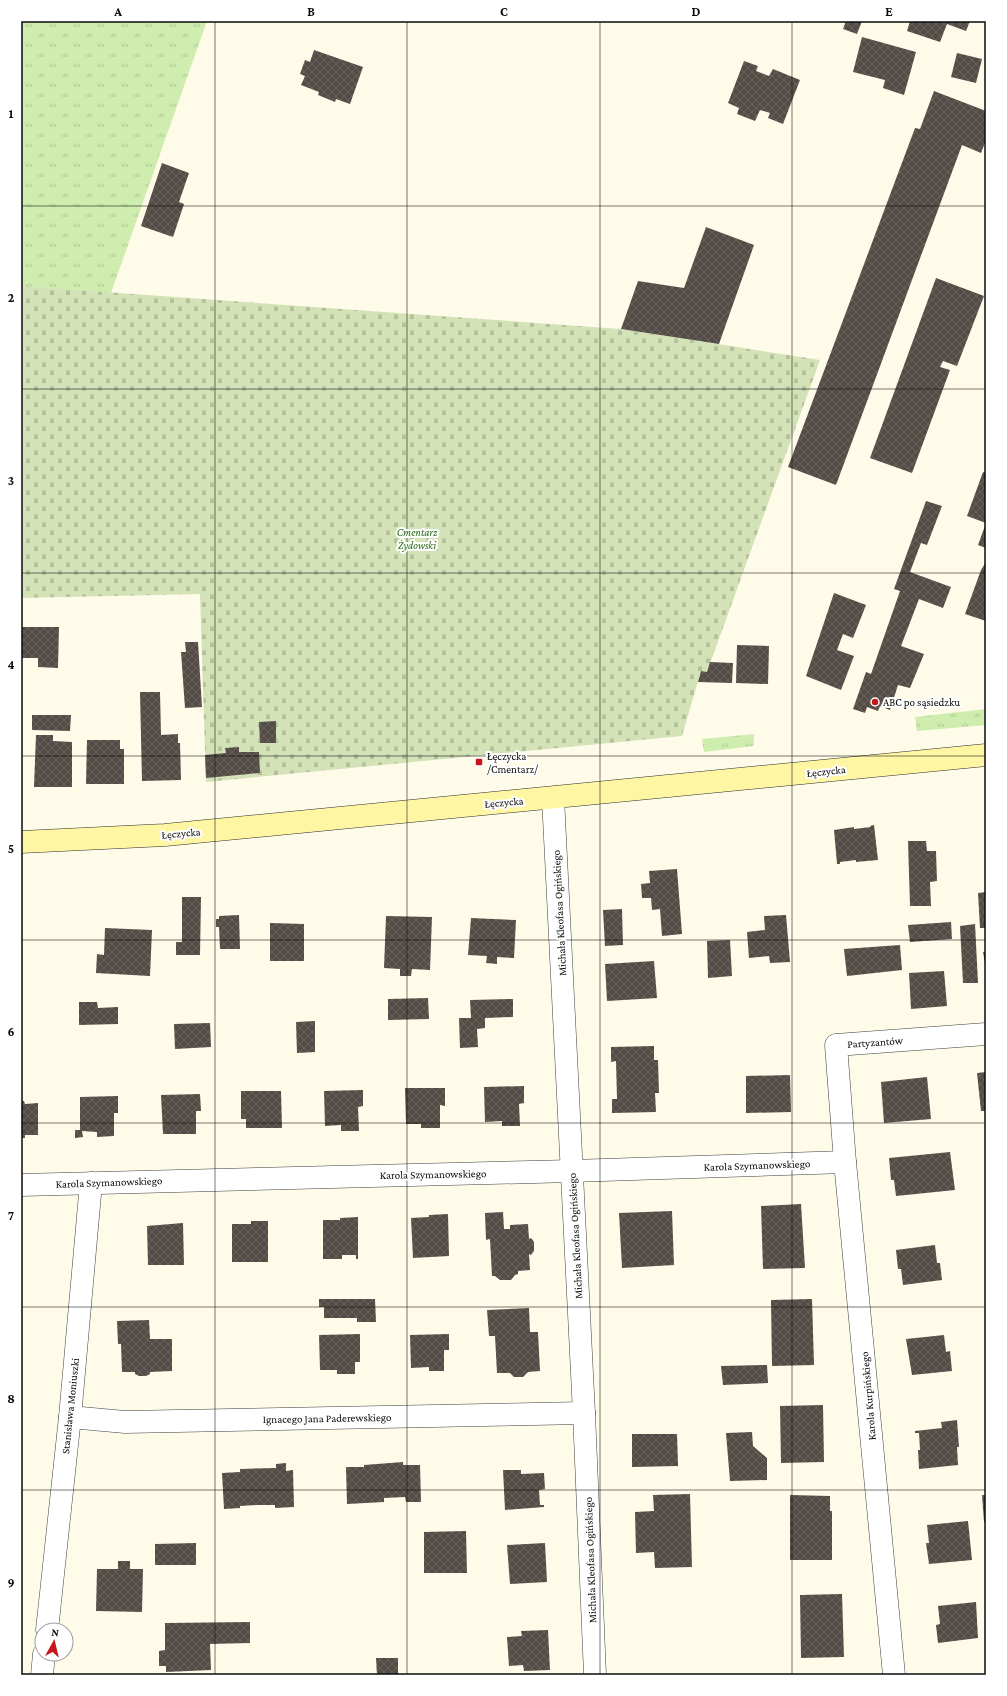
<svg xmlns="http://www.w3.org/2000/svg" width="1007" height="1696" font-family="'Crimson Pro',serif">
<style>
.grass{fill:url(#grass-tufts)}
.cemetery{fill:url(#cemetery-stones)}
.building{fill:url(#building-cross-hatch)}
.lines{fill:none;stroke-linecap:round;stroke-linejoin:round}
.minor-casing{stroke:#3e3e3e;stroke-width:23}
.secondary-casing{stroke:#2d2d2d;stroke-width:23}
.minor{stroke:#fff;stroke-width:22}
.secondary{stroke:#fff6a4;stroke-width:22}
.grid{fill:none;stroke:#0b0b0b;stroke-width:1;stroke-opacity:0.55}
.poi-dot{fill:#c7161c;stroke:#fff;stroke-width:1.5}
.labels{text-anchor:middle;stroke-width:4;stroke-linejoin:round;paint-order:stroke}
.park-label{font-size:11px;font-style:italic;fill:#256816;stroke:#fff}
.poi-label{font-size:11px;fill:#0b0b0b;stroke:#fff;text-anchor:start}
.street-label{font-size:11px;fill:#0b0b0b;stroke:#fff}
.neatline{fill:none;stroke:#0b0b0b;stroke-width:1.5}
.grid-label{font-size:13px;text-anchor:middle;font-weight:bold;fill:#0b0b0b}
</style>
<defs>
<pattern id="grass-tufts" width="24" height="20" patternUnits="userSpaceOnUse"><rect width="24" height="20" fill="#ceedaf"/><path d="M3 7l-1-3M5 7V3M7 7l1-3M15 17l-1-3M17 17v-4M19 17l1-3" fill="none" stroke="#b0ca95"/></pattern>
<pattern id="cemetery-stones" width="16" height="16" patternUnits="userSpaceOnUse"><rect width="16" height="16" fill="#d4e2b8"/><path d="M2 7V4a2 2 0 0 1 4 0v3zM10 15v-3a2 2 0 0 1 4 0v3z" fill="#b5c19d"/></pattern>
<pattern id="building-cross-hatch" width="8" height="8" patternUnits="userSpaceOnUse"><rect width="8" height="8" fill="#544c46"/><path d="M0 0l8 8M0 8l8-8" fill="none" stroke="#68615c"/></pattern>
</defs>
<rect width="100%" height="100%" fill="#fffbe9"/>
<!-- grass -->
<g class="grass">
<path d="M 21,21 L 207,21 L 111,293 L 21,286 Z"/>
<path d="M 986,709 L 986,725 L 917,731 L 915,717 Z"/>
<path d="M 754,734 L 754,746 L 704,752 L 702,739 Z"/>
</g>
<!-- cemetery -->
<path class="cemetery" d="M 21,286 L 621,329 L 820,360 L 707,672 L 701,671 L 682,736 L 206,782 L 200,594 L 21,598 Z"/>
<!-- building -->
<g class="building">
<path d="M 846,21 L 862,21 L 857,34 L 843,29 Z"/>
<path d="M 910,21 L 970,21 L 966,31 L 947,24 L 940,42 L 907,31 Z"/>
<path d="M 862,37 L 916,52 L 904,95 L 883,88 L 885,80 L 853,72 Z"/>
<path d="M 314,50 L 363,67 L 350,104 L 336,99 L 335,102 L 318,95 L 319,92 L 301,85 L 305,76 L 300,74 L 305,60 L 310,62 Z"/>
<path d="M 957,53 L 982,59 L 976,83 L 951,77 Z"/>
<path d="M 744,61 L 758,66 L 756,71 L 769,76 L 773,69 L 800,80 L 783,124 L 768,118 L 770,113 L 760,110 L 755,121 L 737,114 L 739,108 L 728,103 Z"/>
<path d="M 934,91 L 986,111 L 986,140 L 981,153 L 962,145 L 836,485 L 788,467 L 915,128 L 920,129 Z"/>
<path d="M 162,163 L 189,173 L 179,202 L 184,204 L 173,237 L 141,226 Z"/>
<path d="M 706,227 L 754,245 L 719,344 L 621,329 L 638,281 L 684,288 Z"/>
<path d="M 936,278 L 984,296 L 957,366 L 943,361 L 940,367 L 950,370 L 912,473 L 870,458 Z"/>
<path d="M 983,472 L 986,473 L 986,548 L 978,545 L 986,523 L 967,516 Z"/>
<path d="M 926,501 L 942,506 L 927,545 L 921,543 L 910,572 L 951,587 L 943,608 L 919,599 L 901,646 L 924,654 L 910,688 L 898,685 L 890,710 L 880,706 L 878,711 L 867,707 L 865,713 L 853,709 L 866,672 L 871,674 L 900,591 L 894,589 Z"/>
<path d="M 986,562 L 986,621 L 965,614 L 981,570 Z"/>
<path d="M 834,593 L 866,605 L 853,638 L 843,634 L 837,650 L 854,656 L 841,690 L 806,676 Z"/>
<path d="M 21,627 L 59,627 L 58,668 L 38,667 L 38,658 L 21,658 Z"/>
<path d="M 185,642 L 198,642 L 202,707 L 185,708 L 181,652 L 186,652 Z"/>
<path d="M 737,645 L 769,646 L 768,684 L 736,683 Z"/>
<path d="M 710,662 L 733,663 L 732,683 L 698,682 L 701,671 L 707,672 Z"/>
<path d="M 140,692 L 160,692 L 161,735 L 178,734 L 178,743 L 180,743 L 181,780 L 142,781 Z"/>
<path d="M 32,715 L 71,715 L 70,731 L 32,730 Z"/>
<path d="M 276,721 L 276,743 L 260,743 L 259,722 Z"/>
<path d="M 36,735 L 53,735 L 53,741 L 72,742 L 72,787 L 34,787 Z"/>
<path d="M 87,740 L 120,740 L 120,749 L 124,749 L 124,784 L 86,784 Z"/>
<path d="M 239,747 L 239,752 L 259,752 L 260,773 L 206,778 L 205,755 L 226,753 L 225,748 Z"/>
<path d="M 874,825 L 878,860 L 856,862 L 856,860 L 840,862 L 840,864 L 837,864 L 834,830 L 854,827 L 854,829 L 871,827 L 870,826 Z"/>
<path d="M 908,841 L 926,841 L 927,851 L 936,851 L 937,881 L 930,882 L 931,906 L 910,906 Z"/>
<path d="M 677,869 L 682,934 L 662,936 L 660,909 L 652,910 L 651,898 L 642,898 L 641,884 L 650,883 L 649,871 Z"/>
<path d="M 986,892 L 986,928 L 980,928 L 978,893 Z"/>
<path d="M 182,897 L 201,897 L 200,955 L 176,955 L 176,942 L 182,942 Z"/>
<path d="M 622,909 L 623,945 L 605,946 L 603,910 Z"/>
<path d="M 239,915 L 240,949 L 220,949 L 219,927 L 216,927 L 216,919 L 219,919 L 219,916 Z"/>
<path d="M 786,915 L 790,962 L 770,963 L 769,956 L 749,958 L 747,932 L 765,930 L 764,916 Z"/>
<path d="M 386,916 L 432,917 L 430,970 L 412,969 L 411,976 L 400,976 L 400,969 L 384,968 Z"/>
<path d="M 471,918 L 516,920 L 514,958 L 497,957 L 497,964 L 486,963 L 487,956 L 468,955 Z"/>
<path d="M 951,922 L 952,939 L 910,942 L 908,925 Z"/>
<path d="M 270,923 L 304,924 L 304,961 L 270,961 Z"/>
<path d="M 975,924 L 978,983 L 963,983 L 960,926 Z"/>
<path d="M 105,928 L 152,930 L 150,976 L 96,973 L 97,954 L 104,955 Z"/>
<path d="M 730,940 L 732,976 L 708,978 L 707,941 Z"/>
<path d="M 900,945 L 902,970 L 847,976 L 844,949 Z"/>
<path d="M 983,952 L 986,952 L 986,963 L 985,963 Z"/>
<path d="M 654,961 L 657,998 L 607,1001 L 605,964 Z"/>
<path d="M 944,971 L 947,1006 L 911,1009 L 909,973 Z"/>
<path d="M 428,998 L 429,1019 L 388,1020 L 388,999 Z"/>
<path d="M 513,999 L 513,1017 L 485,1018 L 485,1028 L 477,1029 L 478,1047 L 460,1048 L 459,1018 L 471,1018 L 470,1000 Z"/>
<path d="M 79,1002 L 97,1002 L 98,1008 L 118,1007 L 118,1024 L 79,1025 Z"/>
<path d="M 315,1021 L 315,1052 L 297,1053 L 296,1022 Z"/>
<path d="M 210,1023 L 211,1047 L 175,1049 L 174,1024 Z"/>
<path d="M 654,1046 L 654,1060 L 658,1060 L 659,1093 L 655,1093 L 656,1112 L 612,1113 L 612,1099 L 617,1099 L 616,1061 L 611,1062 L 611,1047 Z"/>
<path d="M 986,1072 L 986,1111 L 981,1111 L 977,1073 Z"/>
<path d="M 790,1075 L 791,1112 L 746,1113 L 746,1076 Z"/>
<path d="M 927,1077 L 931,1119 L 884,1123 L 881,1082 Z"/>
<path d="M 524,1086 L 524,1103 L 519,1104 L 520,1126 L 502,1126 L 502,1121 L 485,1122 L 484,1087 Z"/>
<path d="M 405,1088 L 445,1088 L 445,1106 L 440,1105 L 440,1128 L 421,1128 L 421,1124 L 406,1124 Z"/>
<path d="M 363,1090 L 363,1106 L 358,1107 L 359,1131 L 341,1131 L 341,1125 L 325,1126 L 324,1091 Z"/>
<path d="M 241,1091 L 281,1091 L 282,1128 L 246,1128 L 246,1119 L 241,1119 Z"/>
<path d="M 200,1094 L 201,1111 L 196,1111 L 196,1134 L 163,1134 L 161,1095 Z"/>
<path d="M 118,1096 L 118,1113 L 114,1113 L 114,1136 L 97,1137 L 97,1132 L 82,1131 L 83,1137 L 75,1138 L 75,1130 L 80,1130 L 80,1097 Z"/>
<path d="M 21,1101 L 24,1101 L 25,1104 L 38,1103 L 38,1135 L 25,1135 L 25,1138 L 21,1138 Z"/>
<path d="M 950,1152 L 955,1190 L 896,1196 L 894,1180 L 891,1180 L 889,1158 Z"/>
<path d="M 801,1204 L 805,1268 L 763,1269 L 761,1206 Z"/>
<path d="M 672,1211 L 674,1265 L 622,1268 L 619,1213 Z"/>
<path d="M 503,1212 L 504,1229 L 510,1229 L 510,1225 L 528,1224 L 529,1239 L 531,1238 L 534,1242 L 534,1251 L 531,1255 L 529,1254 L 530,1270 L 518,1271 L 518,1274 L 515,1275 L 511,1280 L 500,1280 L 495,1276 L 492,1276 L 490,1239 L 486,1240 L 485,1213 Z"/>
<path d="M 448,1214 L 449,1256 L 413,1258 L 411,1218 L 429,1217 L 429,1215 Z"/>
<path d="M 358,1217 L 358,1259 L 356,1259 L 356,1255 L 342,1255 L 342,1259 L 323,1259 L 323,1220 L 340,1220 L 340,1218 Z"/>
<path d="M 251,1221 L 268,1221 L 268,1262 L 232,1262 L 232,1224 L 251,1224 Z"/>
<path d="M 183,1223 L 184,1265 L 148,1265 L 147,1226 Z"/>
<path d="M 935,1245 L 937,1263 L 940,1263 L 942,1280 L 903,1285 L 901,1269 L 898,1269 L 896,1250 Z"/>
<path d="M 319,1299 L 375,1299 L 376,1322 L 357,1322 L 357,1318 L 324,1318 L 324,1307 L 319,1307 Z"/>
<path d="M 812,1299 L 814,1365 L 772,1366 L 771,1300 Z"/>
<path d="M 529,1308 L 530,1332 L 538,1332 L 540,1371 L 528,1372 L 523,1377 L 514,1377 L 510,1373 L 497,1373 L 495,1336 L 489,1336 L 487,1310 Z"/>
<path d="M 149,1320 L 150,1339 L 172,1339 L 172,1371 L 150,1372 L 150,1374 L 146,1376 L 139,1376 L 135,1374 L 135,1372 L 122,1372 L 121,1344 L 118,1344 L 117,1321 Z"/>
<path d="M 360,1334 L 360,1362 L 355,1362 L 355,1374 L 337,1374 L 337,1370 L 320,1370 L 319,1335 Z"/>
<path d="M 449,1334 L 449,1350 L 444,1350 L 444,1371 L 429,1371 L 429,1367 L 411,1368 L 410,1335 Z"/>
<path d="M 944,1335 L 946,1352 L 950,1351 L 952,1371 L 912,1375 L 906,1339 Z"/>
<path d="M 767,1365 L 768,1383 L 723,1385 L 721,1366 Z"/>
<path d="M 823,1405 L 824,1462 L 781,1463 L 780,1406 Z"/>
<path d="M 957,1420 L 959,1447 L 957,1447 L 958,1465 L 919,1469 L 918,1450 L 920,1450 L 919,1433 L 915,1433 L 915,1431 L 942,1428 L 941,1422 Z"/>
<path d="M 752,1432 L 753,1446 L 767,1458 L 767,1480 L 730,1481 L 726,1433 Z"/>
<path d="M 632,1434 L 677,1434 L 678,1466 L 632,1467 Z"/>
<path d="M 403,1462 L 403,1465 L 420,1465 L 421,1502 L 406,1502 L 405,1497 L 384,1498 L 384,1502 L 347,1504 L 346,1467 L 364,1467 L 364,1465 Z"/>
<path d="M 286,1463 L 286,1471 L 293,1470 L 294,1507 L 275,1508 L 275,1505 L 258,1505 L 240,1506 L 240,1508 L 224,1509 L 222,1473 L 240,1472 L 240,1469 L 276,1468 L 276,1464 Z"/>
<path d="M 503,1470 L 521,1470 L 521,1474 L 544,1473 L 545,1489 L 539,1490 L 540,1505 L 544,1505 L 544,1507 L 505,1510 Z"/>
<path d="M 690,1494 L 692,1567 L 655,1568 L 654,1552 L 636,1553 L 635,1512 L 654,1511 L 653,1495 Z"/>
<path d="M 790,1495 L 830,1496 L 830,1511 L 832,1511 L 832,1560 L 790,1560 Z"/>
<path d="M 982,1495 L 986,1495 L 986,1522 L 984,1522 Z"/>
<path d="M 968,1521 L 972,1560 L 929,1564 L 926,1543 L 929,1543 L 927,1525 Z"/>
<path d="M 466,1531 L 467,1573 L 424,1573 L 424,1532 Z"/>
<path d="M 196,1543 L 196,1565 L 155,1565 L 155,1544 Z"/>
<path d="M 545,1543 L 547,1582 L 510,1584 L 507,1545 Z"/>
<path d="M 118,1561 L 130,1561 L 130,1569 L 143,1569 L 142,1612 L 96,1611 L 97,1569 L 118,1569 Z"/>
<path d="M 842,1594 L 844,1657 L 801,1658 L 800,1595 Z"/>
<path d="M 976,1602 L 978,1638 L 938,1643 L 936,1625 L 940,1624 L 938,1606 Z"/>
<path d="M 250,1622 L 250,1643 L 210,1644 L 211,1670 L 166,1672 L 166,1666 L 159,1666 L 159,1651 L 165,1650 L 165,1623 Z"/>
<path d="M 548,1630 L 550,1670 L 524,1671 L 523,1665 L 509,1666 L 507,1637 L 522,1636 L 521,1631 Z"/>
<path d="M 376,1658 L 398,1658 L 398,1675 L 377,1675 Z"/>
</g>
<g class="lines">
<defs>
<g id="minor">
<path d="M 553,798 L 584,1413 L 595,1675"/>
<path d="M 21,1185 L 572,1171 L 845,1162"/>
<path d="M 70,1417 L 125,1422 L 584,1413"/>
<path d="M 47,1630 L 70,1417 L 91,1183"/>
<path d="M 42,1675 L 44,1654"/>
<path d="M 894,1675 L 845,1162 L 836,1045 L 986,1034"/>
</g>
<path id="secondary" d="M 21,842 L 165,835 L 986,755"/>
</defs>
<!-- minor casing -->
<use href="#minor" class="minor-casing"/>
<!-- secondary casing -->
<use href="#secondary" class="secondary-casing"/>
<!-- minor -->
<use href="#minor" class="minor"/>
<!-- secondary -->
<use href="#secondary" class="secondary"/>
</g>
<!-- grid -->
<path class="grid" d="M 215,21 L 215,1675M 407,21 L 407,1675M 600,21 L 600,1675M 792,21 L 792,1675M 21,206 L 986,206M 21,389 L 986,389M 21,573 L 986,573M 21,756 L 986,756M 21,940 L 986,940M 21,1123 L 986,1123M 21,1307 L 986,1307M 21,1490 L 986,1490"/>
<!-- markers -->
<g class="poi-dot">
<circle cx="875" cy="702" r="4"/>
<rect x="475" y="758" width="8" height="8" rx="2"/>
</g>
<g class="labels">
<!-- park labels -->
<g class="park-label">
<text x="417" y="536">Cmentarz<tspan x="417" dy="13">Żydowski</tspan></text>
</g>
<!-- poi labels -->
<g class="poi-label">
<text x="883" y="706">ABC po sąsiedzku</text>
<text x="487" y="760">Łęczycka<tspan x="487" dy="13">/Cmentarz/</tspan></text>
</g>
<!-- street labels -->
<g class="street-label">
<text transform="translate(826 771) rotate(-6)" y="4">Łęczycka</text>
<text transform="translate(504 802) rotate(-5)" y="4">Łęczycka</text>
<text transform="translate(181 833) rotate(-5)" y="4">Łęczycka</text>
<text transform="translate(559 913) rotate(-93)" y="4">Michała Kleofasa Ogińskiego</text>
<text transform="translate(875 1042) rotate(-4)" y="4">Partyzantów</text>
<text transform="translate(757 1165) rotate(-2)" y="4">Karola Szymanowskiego</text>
<text transform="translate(433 1174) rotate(-1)" y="4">Karola Szymanowskiego</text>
<text transform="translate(109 1182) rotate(-2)" y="4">Karola Szymanowskiego</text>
<text transform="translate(575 1236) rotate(-93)" y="4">Michała Kleofasa Ogińskiego</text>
<text transform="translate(868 1396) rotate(-95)" y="4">Karola Kurpińskiego</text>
<text transform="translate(70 1406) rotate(-84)" y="4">Stanisława Moniuszki</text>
<text transform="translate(327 1418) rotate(-1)" y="4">Ignacego Jana Paderewskiego</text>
<text transform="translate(590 1560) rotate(-92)" y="4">Michała Kleofasa Ogińskiego</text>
</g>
</g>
<!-- border -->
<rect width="1007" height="1696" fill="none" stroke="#ffffff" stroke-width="44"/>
<!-- north arrow -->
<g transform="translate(54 1642) rotate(8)"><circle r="19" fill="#ffffff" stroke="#9d9d9d"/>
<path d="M0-3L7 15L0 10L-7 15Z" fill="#c7161c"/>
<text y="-6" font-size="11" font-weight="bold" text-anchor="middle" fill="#0b0b0b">N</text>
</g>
<rect x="22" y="22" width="963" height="1652" class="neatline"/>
<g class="grid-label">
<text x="118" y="16">A</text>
<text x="311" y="16">B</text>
<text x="504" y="16">C</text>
<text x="696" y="16">D</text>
<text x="889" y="16">E</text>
<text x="11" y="118">1</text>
<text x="11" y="302">2</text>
<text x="11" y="485">3</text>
<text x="11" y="669">4</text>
<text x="11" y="853">5</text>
<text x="11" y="1036">6</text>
<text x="11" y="1220">7</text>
<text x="11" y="1403">8</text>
<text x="11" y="1587">9</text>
</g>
</svg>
